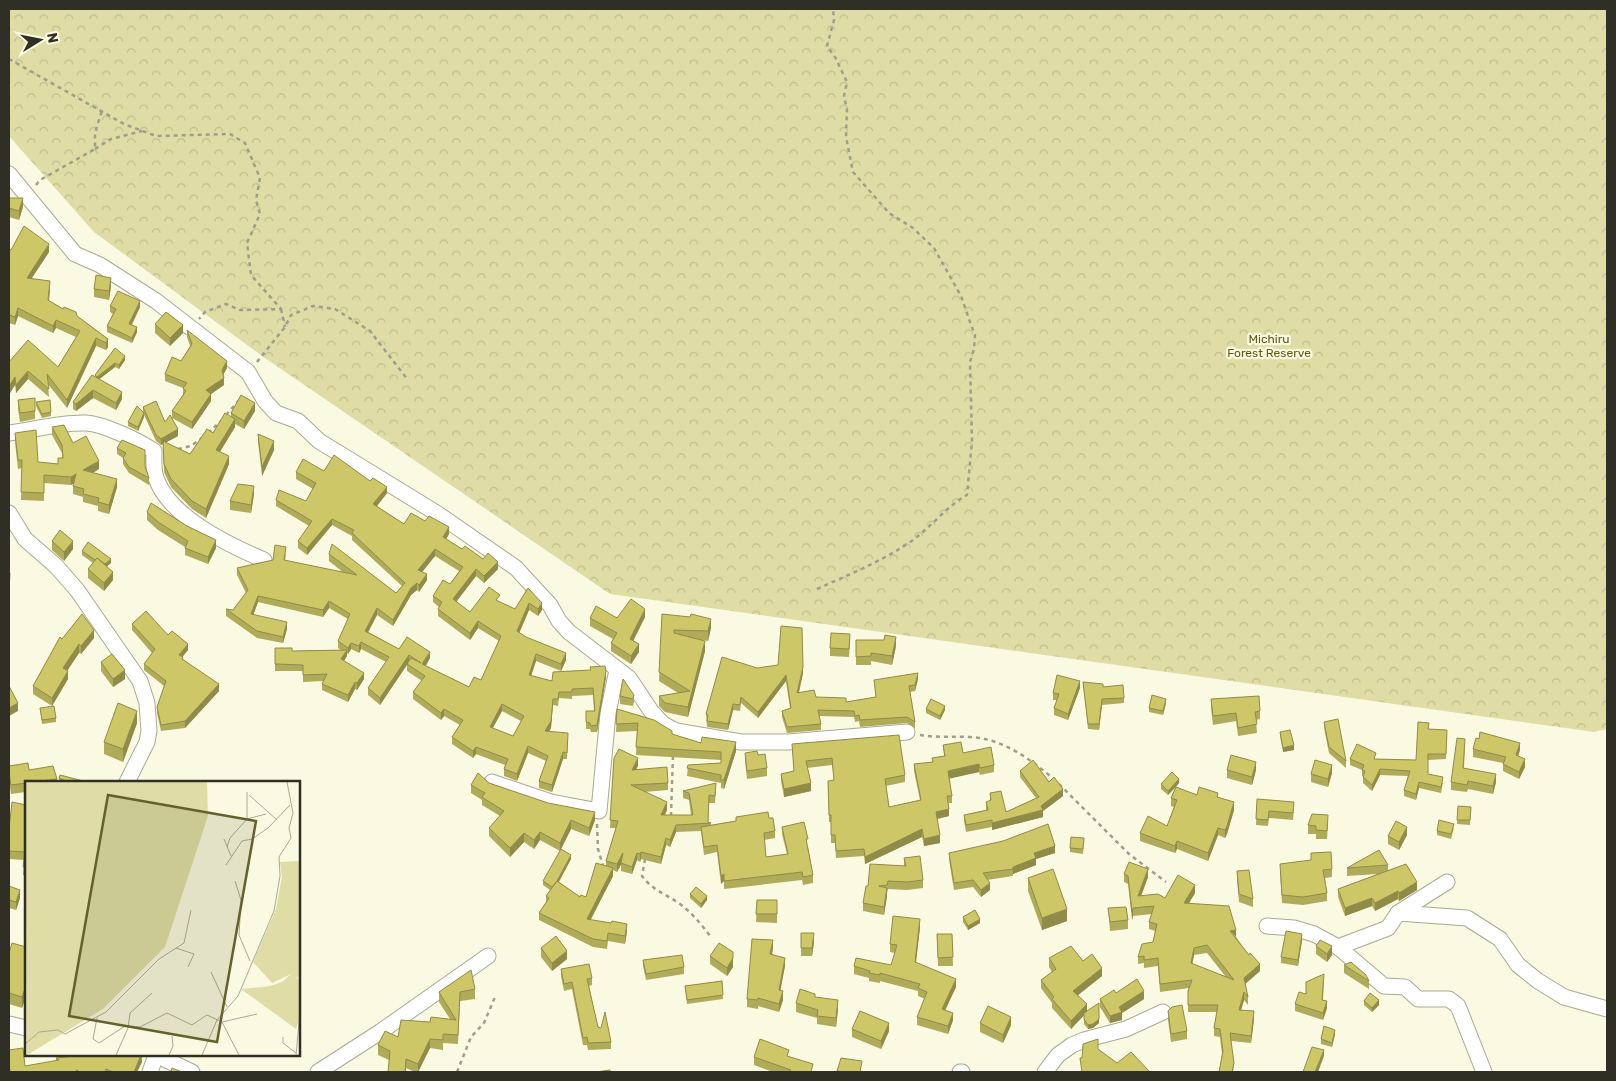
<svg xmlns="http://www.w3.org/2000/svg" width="1616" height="1081" font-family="Rubik,sans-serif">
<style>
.forest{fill:url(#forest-crowns)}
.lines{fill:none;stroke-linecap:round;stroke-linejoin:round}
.minor-casing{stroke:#aaaa94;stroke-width:17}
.path{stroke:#9e9e8d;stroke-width:2.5;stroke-dasharray:4 4;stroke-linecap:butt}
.minor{stroke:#fff;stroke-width:15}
.wall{fill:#b0ab59;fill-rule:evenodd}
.shaded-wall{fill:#908b48}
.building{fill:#cdc767;stroke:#908b48;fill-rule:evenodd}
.labels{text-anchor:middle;stroke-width:4.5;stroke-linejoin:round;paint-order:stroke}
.park-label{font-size:12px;fill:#5f5a12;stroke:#fafae2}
.inset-road{fill:none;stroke:#a9a997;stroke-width:1}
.view{fill:#64612d;fill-opacity:0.15;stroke:#64612d;stroke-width:2.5}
.inset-edge{fill:none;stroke:#2f2f26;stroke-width:2.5}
</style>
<defs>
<pattern id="forest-crowns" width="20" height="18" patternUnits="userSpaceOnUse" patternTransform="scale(1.25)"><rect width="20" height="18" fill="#dfdda5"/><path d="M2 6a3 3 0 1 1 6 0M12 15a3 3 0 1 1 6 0" fill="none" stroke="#c0be8e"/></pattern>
</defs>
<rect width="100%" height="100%" fill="#fafae2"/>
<!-- forest -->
<path class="forest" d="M 9,9 L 1607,9 L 1607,729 L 1594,732 L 610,594 L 262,356 L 94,232 L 9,136 Z"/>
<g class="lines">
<defs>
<g id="minor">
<path d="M 9,174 L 75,254 L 100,265 L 156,301 L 248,372 L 265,401 L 276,413 L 298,421 L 319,441 L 438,514 L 516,568 L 550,605 L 559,621 L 569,632 L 629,678 L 651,711 L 663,724 L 676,731 L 741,742 L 788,742 L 907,732"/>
<path d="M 9,433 C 33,430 61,422 86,423 C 104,424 139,441 154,451 C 154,460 153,469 156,478 C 169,517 229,545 264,560"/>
<path d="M 9,513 L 25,539 L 56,566 L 77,590 L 140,681 L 147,703 L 149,731 L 147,742 L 127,782"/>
<path d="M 492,782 L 551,802 L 599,811 L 608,713 L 617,670"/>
<path d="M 1398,913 L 1467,918 L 1500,939 L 1518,965 L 1538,981 L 1564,997 L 1607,1009"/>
<path d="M 1267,926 L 1294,928 L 1314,934 L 1338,947 L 1384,986 L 1405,987 L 1418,999 L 1449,999 L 1458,1006 L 1484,1072"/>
<path d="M 1338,947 L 1388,928 L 1398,913 L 1447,882"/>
<path d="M 9,1024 L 26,1028"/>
<path d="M 156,1055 L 192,1072"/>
<path d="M 150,1072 L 156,1055"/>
<path d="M 318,1072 L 380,1032 L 488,956"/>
<path d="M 960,1072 L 962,1072"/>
<path d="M 1045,1072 L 1058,1055 L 1072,1045 L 1084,1040 L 1126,1029 L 1163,1012"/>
</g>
</defs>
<!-- minor casing -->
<use href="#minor" class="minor-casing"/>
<!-- path -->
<g class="path">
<path d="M 9,59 L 124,124 L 156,136 L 230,134 L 245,143 L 260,178 L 256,200 L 260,214 L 247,243 L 251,275 L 281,309 L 240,310 L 226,304 L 205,312 L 199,319"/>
<path d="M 95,149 L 111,139 L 142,131"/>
<path d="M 36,185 L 40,180 L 95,149 L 95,133 L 102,110"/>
<path d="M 281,309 L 285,327"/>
<path d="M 257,362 L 285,327 L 291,315 L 313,306 L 335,309 L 370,331 L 408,380"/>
<path d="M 226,415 L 240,399"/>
<path d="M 208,433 L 221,421"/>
<path d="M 178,449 L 191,446 L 202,438"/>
<path d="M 817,589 C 850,574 883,561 913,540 C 932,526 947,506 967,495 L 972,441 L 970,362 L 974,349 L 975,335 L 970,322 L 961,296 L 934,248 L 913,228 L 889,213 L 853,172 L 846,137 L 847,110 L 844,96 L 847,82 L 835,57 L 827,46 L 834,20 L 833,9"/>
<path d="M 920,735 C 937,738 953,736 970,737 C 1004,739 1030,759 1055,780"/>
<path d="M 1059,784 L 1129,854 L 1166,882"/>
<path d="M 671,816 L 673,755"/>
<path d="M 597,824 L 598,849 L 603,866"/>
<path d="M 645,859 L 642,876 C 652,890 666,894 680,904 C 692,913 701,924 710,936"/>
<path d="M 457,1072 L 471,1037 L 484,1023 L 495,997"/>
</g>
<!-- minor -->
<use href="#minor" class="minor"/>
</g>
<!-- wall -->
<g class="wall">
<path d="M 9,198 L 23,207 L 19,220 L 9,217 Z"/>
<path d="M 9,249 L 11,250 L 49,252 L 32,278 L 50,289 L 49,301 L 77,316 L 108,339 L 108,347 L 106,350 L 96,346 L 67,408 L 48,384 L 49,397 L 28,379 L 16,393 L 15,385 L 10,393 L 9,392 L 9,362 L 58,367 L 76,337 L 56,328 L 53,333 L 18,316 L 15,325 L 9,323 Z"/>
<path d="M 111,286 L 109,300 L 94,297 L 94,289 Z"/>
<path d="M 110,306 L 140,307 L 132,325 L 137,332 L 132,343 L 107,332 L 107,326 L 113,314 L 110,312 Z"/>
<path d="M 155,324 L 183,333 L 170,346 L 155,333 Z"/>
<path d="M 187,330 L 227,368 L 223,375 L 224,385 L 211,394 L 211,401 L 192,429 L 172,418 L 178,436 L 165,443 L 190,454 L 231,416 L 231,413 L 255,411 L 244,429 L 235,424 L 235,427 L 220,452 L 229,464 L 206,518 L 192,509 L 171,487 L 164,472 L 163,444 L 161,445 L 156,441 L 144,415 L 144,417 L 138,431 L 128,426 L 128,422 L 143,412 L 143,407 L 165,422 L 172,418 L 172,411 L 183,395 L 183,388 L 165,381 L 165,374 L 181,361 L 190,346 L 187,337 Z"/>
<path d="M 115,348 L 125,360 L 119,369 L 115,367 L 99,379 L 122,399 L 116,410 L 93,398 L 76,411 L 73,409 L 73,402 L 95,377 L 95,375 Z"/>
<path d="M 18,400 L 35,411 L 35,419 L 20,422 L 18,409 Z"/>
<path d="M 36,402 L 51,412 L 51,416 L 42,418 L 36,406 Z"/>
<path d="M 52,427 L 73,443 L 99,469 L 93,473 L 117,487 L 109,514 L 98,511 L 98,506 L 83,502 L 83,497 L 73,494 L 73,483 L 71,485 L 44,483 L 44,501 L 21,500 L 22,468 L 18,469 L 15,442 L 15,433 L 38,462 L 58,464 L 62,458 L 62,453 L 52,435 Z"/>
<path d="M 258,434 L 274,450 L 262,476 L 258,442 Z"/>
<path d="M 122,440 L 145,466 L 149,478 L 149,485 L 129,473 L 123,464 L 123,458 L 117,454 L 117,448 Z"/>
<path d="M 324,471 L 387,493 L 377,506 L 404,524 L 425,521 L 449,534 L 446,539 L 462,549 L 498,569 L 484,583 L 476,576 L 456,602 L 470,612 L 500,602 L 515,609 L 528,588 L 542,610 L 538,616 L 529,610 L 519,633 L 526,637 L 566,660 L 561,671 L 536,661 L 531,676 L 552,681 L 606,677 L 597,732 L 591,732 L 590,729 L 586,729 L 586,711 L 594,711 L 593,695 L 572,696 L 572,699 L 559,698 L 558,706 L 553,705 L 551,728 L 549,732 L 568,739 L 567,759 L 563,759 L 552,792 L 539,788 L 539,781 L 546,761 L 528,753 L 517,781 L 504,776 L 504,769 L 505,765 L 476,754 L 473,758 L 452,744 L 452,737 L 460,725 L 444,716 L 441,720 L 413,699 L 413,692 L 422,681 L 407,671 L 407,664 L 380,705 L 368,695 L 368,688 L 386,662 L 361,649 L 359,653 L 351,649 L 348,654 L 347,653 L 347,656 L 344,661 L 364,679 L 357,690 L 355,689 L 348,702 L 322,690 L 322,684 L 323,681 L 303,682 L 303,671 L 275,671 L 275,648 L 292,651 L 341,650 L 338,648 L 338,641 L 348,619 L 329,608 L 323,617 L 258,602 L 253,615 L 287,629 L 283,643 L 257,638 L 226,616 L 226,609 L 233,610 L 246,593 L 237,575 L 237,568 L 273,560 L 286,554 L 285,561 L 344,573 L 329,561 L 329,554 L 396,593 L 402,586 L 352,540 L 352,536 L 332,525 L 307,555 L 298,548 L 298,541 L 309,526 L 276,506 L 276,500 L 306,501 L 313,489 L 296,479 L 296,472 ZM 435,556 L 459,571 L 450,584 L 433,596 L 433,602 L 439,607 L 438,609 L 438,616 L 470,640 L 478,628 L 499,641 L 481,680 L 469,687 L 426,666 L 430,658 L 399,649 L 368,632 L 377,615 L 393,626 L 411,595 L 417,590 L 419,592 L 427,580 L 422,572 ZM 502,711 L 521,721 L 513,736 L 493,728 Z"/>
<path d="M 254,494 L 251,513 L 230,510 L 230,501 Z"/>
<path d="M 147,512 L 187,526 L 216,548 L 208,564 L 185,555 L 185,547 L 158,530 L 147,520 Z"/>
<path d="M 52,541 L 73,549 L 64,561 L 52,550 Z"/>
<path d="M 82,551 L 111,563 L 107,566 L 113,580 L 104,591 L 88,578 L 88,569 L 93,563 L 82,555 Z"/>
<path d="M 662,614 L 711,628 L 708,641 L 702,640 L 705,651 L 688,717 L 665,712 L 659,706 L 659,696 L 678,693 L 659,681 Z"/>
<path d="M 645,617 L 633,641 L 639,652 L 631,664 L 611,651 L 611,643 L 613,639 L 590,626 L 590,618 Z"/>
<path d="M 132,624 L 168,635 L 188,650 L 182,657 L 183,659 L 219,691 L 185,728 L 161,731 L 157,713 L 157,707 L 164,686 L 144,670 L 144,664 L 152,653 L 132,630 Z"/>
<path d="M 94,638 L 81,654 L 79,653 L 67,671 L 68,679 L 52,706 L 33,694 L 33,686 L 62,639 Z"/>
<path d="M 856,640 L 896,646 L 892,665 L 871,661 L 871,665 L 856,665 Z"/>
<path d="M 850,642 L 849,657 L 830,656 L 830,648 Z"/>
<path d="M 101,662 L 125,679 L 113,687 L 101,671 Z"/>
<path d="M 757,668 L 803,673 L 799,693 L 816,697 L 846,702 L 876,697 L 874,680 L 918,679 L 915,691 L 910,692 L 915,722 L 915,728 L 907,723 L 860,727 L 859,721 L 855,722 L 854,717 L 819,716 L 821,724 L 821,730 L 787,733 L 782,717 L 782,711 L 790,708 L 786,681 L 758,718 L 741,703 L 740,711 L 733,710 L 728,730 L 707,727 L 706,714 Z"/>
<path d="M 1083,682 L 1103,687 L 1124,698 L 1124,703 L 1102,705 L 1099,730 L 1088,729 Z"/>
<path d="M 1080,688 L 1068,720 L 1054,715 L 1054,708 L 1057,700 L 1053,700 L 1053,693 Z"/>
<path d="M 634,695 L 634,702 L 633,706 L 620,704 L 620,696 Z"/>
<path d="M 1211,699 L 1260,711 L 1260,719 L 1256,720 L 1257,733 L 1238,736 L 1236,721 L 1213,725 L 1211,708 Z"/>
<path d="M 1166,703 L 1163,715 L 1149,712 L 1149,708 Z"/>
<path d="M 40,708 L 56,718 L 56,722 L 42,724 Z"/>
<path d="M 617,709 L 672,734 L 701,743 L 736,751 L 724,789 L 721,788 L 721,783 L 687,776 L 688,765 L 721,763 L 721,760 L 636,755 L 637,731 L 616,732 Z"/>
<path d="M 926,709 L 945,710 L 940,720 L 926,713 Z"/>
<path d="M 1324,722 L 1346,761 L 1346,768 L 1329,753 L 1324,728 Z"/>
<path d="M 137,723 L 123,762 L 104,754 L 104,742 Z"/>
<path d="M 1429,729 L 1447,730 L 1446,759 L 1428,760 L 1428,774 L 1443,783 L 1441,793 L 1419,788 L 1416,800 L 1404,796 L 1404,790 L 1408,776 L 1380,775 L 1372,791 L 1363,783 L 1363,776 L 1362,776 L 1362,770 L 1350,765 L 1350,759 L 1376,759 L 1416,760 Z"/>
<path d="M 1280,732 L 1294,750 L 1283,752 L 1280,736 Z"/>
<path d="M 792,744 L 905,775 L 905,782 L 886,786 L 889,807 L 920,800 L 914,771 L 914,764 L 932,762 L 932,758 L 944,756 L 943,745 L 994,765 L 994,772 L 980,775 L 979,772 L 949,778 L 952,796 L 952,803 L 948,803 L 949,816 L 937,819 L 940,843 L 924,846 L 922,837 L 865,864 L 864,856 L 836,858 L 835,843 L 831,843 L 831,822 L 829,822 L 828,781 L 834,780 L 832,765 L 807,768 L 811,791 L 784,797 L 781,781 L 781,774 L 794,771 Z"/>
<path d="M 1465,747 L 1464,768 L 1496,782 L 1493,794 L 1468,789 L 1467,792 L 1451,790 L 1451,782 Z"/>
<path d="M 1473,749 L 1520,750 L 1518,756 L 1525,767 L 1519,779 L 1503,771 L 1503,763 L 1473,757 Z"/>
<path d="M 745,753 L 767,768 L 767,776 L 747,779 L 745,761 Z"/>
<path d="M 614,758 L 638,766 L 636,769 L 668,783 L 668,790 L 644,792 L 667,810 L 665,815 L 691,815 L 689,800 L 683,798 L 683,791 L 716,790 L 715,803 L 709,803 L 708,822 L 711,823 L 711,825 L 736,821 L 736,817 L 769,818 L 775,831 L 775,838 L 764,840 L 766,857 L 787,854 L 782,834 L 782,827 L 808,846 L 808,847 L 813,875 L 813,883 L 803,885 L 802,880 L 724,889 L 724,881 L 721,884 L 717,852 L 704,855 L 701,831 L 676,832 L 670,847 L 666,845 L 661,864 L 641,859 L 640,862 L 637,860 L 632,874 L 621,871 L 621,864 L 617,872 L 613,870 L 613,876 L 590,920 L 627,931 L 625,944 L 608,941 L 607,949 L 593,947 L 539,920 L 539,913 L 546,903 L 546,896 L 550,890 L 543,885 L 543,881 L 571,859 L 559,882 L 580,897 L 586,897 L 606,866 L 606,861 L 616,828 L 610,828 Z"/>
<path d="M 9,766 L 29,770 L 57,779 L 57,782 L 26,782 L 26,792 L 11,794 L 9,781 Z"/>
<path d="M 1227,770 L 1256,770 L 1252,785 L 1227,778 Z"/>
<path d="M 1020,771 L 1049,782 L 1063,796 L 1043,811 L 1043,817 L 992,830 L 992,827 L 966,832 L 964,821 L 964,815 L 986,810 L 986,802 L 990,801 L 990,793 L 1006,812 L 1036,798 L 1020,777 Z"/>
<path d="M 1332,773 L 1328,787 L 1311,782 L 1311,774 Z"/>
<path d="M 59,778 L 87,782 L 59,782 Z"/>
<path d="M 489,783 L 595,820 L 589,836 L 571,829 L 560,851 L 540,840 L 534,849 L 524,842 L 510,857 L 489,836 L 489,828 L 500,816 L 482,805 L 482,800 L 471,793 L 471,785 Z"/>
<path d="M 1179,783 L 1176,787 L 1197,795 L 1218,797 L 1234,810 L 1227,834 L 1225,838 L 1218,835 L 1208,861 L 1177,849 L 1175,853 L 1140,841 L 1140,833 L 1167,826 L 1174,807 L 1171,806 L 1171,798 L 1176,787 L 1168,795 L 1161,789 L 1161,784 Z"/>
<path d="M 1257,799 L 1294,809 L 1293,820 L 1269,818 L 1268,826 L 1256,825 Z"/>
<path d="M 26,805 L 26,876 L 23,875 L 24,860 L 9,859 L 9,829 Z"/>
<path d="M 1458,806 L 1471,807 L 1470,825 L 1457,824 Z"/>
<path d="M 1328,823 L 1327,839 L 1316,839 L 1316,834 L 1308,834 L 1308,825 Z"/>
<path d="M 1454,828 L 1451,839 L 1437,835 L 1437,831 Z"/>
<path d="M 1407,835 L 1399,850 L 1388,844 L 1388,836 Z"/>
<path d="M 1084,842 L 1083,854 L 1070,852 L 1070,848 Z"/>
<path d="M 949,853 L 1055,853 L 1036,859 L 1036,865 L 1013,874 L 1013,876 L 987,880 L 990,890 L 981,897 L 973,887 L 954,890 L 949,860 Z"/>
<path d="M 904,858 L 923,880 L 923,888 L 907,890 L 888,889 L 887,893 L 884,915 L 863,911 L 863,903 L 868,886 L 904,866 Z"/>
<path d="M 1388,865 L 1388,871 L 1417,890 L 1399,901 L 1398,899 L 1375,911 L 1372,906 L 1345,916 L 1338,897 L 1338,889 L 1378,874 L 1347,876 L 1347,868 Z"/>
<path d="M 1332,869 L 1332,877 L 1325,878 L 1327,893 L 1327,901 L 1303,905 L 1282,903 L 1280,872 Z"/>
<path d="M 1237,871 L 1253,899 L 1253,907 L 1239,902 L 1237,880 Z"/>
<path d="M 1124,874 L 1148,877 L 1141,896 L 1165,898 L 1195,893 L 1189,903 L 1236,937 L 1260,971 L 1245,984 L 1248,997 L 1248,1005 L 1244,1000 L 1241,1010 L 1254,1019 L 1251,1043 L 1231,1041 L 1234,1063 L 1233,1072 L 1219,1072 L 1222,1054 L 1220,1037 L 1214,1036 L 1214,1028 L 1217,1012 L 1188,1012 L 1188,991 L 1189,988 L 1160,992 L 1158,966 L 1144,968 L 1144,963 L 1138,964 L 1138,957 L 1153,942 L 1155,931 L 1149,929 L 1149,922 L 1152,914 L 1133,916 L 1132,920 L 1128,884 L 1124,882 ZM 1207,953 L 1226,977 L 1192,964 L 1194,955 Z"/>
<path d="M 1028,878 L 1067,921 L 1042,930 L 1028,891 Z"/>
<path d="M 9,886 L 20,898 L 16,910 L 9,908 Z"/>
<path d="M 690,894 L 707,900 L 701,908 L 690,898 Z"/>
<path d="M 757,900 L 777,900 L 777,923 L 756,922 Z"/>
<path d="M 1108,908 L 1128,920 L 1128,929 L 1110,931 Z"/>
<path d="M 963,917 L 980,923 L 968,930 L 963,922 Z"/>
<path d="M 920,927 L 916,963 L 956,987 L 945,1010 L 953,1020 L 948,1034 L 917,1025 L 917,1017 L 925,999 L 918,996 L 918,991 L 880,981 L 880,983 L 869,981 L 869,978 L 854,974 L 854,966 L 891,965 L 895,953 L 890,952 L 890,944 Z"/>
<path d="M 801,933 L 814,942 L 812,956 L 801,956 Z"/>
<path d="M 937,934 L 952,934 L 953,966 L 938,966 Z"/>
<path d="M 1302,940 L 1298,966 L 1281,963 L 1281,957 Z"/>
<path d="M 1316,946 L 1332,955 L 1327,962 L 1316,954 Z"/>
<path d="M 26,947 L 26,1003 L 24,1002 L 22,1008 L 9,1004 L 9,953 Z"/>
<path d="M 541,948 L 567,959 L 552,971 L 541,957 Z"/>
<path d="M 773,948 L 772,955 L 785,966 L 780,990 L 783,1000 L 779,1012 L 758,1006 L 758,1009 L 747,1007 L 747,999 Z"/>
<path d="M 733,952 L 733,967 L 727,976 L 710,964 L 710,956 Z"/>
<path d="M 1049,958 L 1083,961 L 1102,976 L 1078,995 L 1087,1011 L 1099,1023 L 1093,1028 L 1088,1029 L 1084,1024 L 1084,1015 L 1071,1029 L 1052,1008 L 1052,1003 L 1041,988 L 1041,980 L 1052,972 L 1049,967 Z"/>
<path d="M 643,960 L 684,967 L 684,974 L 646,980 L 643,966 Z"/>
<path d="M 1344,965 L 1369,981 L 1369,989 L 1344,973 Z"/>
<path d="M 561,969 L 592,978 L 592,985 L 589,986 L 598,1027 L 611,1042 L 611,1049 L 588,1050 L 587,1045 L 583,1045 L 572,989 L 564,991 L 561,976 Z"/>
<path d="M 722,981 L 723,999 L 687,1004 L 685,986 Z"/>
<path d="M 1324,981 L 1323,1000 L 1327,1008 L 1323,1020 L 1295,1011 L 1295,1004 L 1306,994 Z"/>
<path d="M 475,989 L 475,999 L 460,1001 L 458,1044 L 443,1043 L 443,1050 L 430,1048 L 418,1072 L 415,1072 L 406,1068 L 406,1072 L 388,1072 L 389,1060 L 378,1055 L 378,1045 L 430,1022 L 450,1019 L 439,1002 L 439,992 Z"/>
<path d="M 1116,993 L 1144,999 L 1122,1013 L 1122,1020 L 1110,1023 L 1100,1007 L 1100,999 Z"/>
<path d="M 815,997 L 838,1009 L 836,1027 L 817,1024 L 817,1018 L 796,1012 L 796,1003 Z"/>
<path d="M 1364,1001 L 1379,1005 L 1372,1012 L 1364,1005 Z"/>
<path d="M 1168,1011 L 1187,1031 L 1187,1039 L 1171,1042 L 1168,1020 Z"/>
<path d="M 980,1023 L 1011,1025 L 1003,1043 L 980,1032 Z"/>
<path d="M 852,1029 L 889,1031 L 881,1049 L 852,1037 Z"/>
<path d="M 1335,1034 L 1332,1047 L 1321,1044 L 1321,1039 Z"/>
<path d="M 9,1050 L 25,1066 L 56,1061 L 56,1058 L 142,1055 L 142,1062 L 137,1072 L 9,1072 Z"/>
<path d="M 754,1057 L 789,1057 L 813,1072 L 773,1072 L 754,1065 Z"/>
</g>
<!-- shaded-wall -->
<g class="shaded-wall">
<path d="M 23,198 L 23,207 L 19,220 L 19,211 Z"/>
<path d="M 49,244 L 49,252 L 27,285 L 27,278 Z"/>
<path d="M 111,278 L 111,286 L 109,300 L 109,291 Z"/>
<path d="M 50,281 L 50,289 L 48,308 L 48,300 Z"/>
<path d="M 140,301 L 140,307 L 129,329 L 129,324 Z"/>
<path d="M 18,308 L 18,316 L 15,325 L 15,317 Z"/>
<path d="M 56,320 L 56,328 L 53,333 L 53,326 Z"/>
<path d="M 183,325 L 183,333 L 170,346 L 170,338 Z"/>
<path d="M 137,327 L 137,332 L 132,343 L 132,338 Z"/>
<path d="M 96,338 L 96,346 L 67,408 L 67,400 Z"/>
<path d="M 108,339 L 108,347 L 106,350 L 106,343 Z"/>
<path d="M 125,356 L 125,360 L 119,369 L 119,365 Z"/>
<path d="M 227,361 L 227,368 L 222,377 L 222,370 Z"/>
<path d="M 115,363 L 115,367 L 97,381 L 97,377 Z"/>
<path d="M 28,371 L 28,379 L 16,393 L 16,385 Z"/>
<path d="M 15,377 L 15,385 L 10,393 L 10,385 Z"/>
<path d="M 224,378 L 224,385 L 211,394 L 211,401 L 192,429 L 192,422 L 206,390 Z"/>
<path d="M 93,390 L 93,398 L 76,411 L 76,404 Z"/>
<path d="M 122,392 L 122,399 L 116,410 L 116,403 Z"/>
<path d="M 255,403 L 255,411 L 244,429 L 244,421 Z"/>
<path d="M 144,413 L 144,417 L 138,431 L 138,427 Z"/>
<path d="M 235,419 L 235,427 L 216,458 L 216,450 Z"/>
<path d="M 178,429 L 178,436 L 161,445 L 161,439 Z"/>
<path d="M 274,441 L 274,450 L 262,476 L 262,467 Z"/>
<path d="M 229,456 L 229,464 L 206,518 L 206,509 Z"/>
<path d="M 99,461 L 99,469 L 83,478 L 83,470 Z"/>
<path d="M 76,474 L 76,482 L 71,485 L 71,477 Z"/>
<path d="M 117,479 L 117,487 L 109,514 L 109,505 Z"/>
<path d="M 254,486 L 254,494 L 251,513 L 251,505 Z"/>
<path d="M 387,487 L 387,493 L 373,511 L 373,504 Z"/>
<path d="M 332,519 L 332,525 L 307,555 L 307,548 Z"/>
<path d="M 449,527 L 449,534 L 443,544 L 443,537 Z"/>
<path d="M 216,540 L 216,548 L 208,564 L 208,557 Z"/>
<path d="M 73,541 L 73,549 L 64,561 L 64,552 Z"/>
<path d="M 435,549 L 435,556 L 418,577 L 418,570 Z"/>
<path d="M 111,559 L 111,563 L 103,570 L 103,566 Z"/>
<path d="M 498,562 L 498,569 L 484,583 L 484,576 Z"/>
<path d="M 476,569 L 476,576 L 453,606 L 453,599 Z"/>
<path d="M 113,572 L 113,580 L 104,591 L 104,583 Z"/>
<path d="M 10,573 L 10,581 L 9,598 L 9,590 Z"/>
<path d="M 427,574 L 427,580 L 419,592 L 419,585 Z"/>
<path d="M 417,583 L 417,590 L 411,595 L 393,626 L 393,620 L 411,588 Z"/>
<path d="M 258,596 L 258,602 L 251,621 L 251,614 Z"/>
<path d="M 329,601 L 329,608 L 323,617 L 323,610 Z"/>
<path d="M 529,603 L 529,610 L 517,638 L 517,631 Z"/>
<path d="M 542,603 L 542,610 L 538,616 L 538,609 Z"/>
<path d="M 377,608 L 377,615 L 365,638 L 365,631 Z"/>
<path d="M 645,609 L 645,617 L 630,647 L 630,639 Z"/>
<path d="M 711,619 L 711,628 L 708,641 L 708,631 Z"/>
<path d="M 478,621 L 478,628 L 470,640 L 470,633 Z"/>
<path d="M 287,622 L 287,629 L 283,643 L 283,637 Z"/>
<path d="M 94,630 L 94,638 L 81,654 L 81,646 Z"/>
<path d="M 896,637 L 896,646 L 892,665 L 892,656 Z"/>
<path d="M 705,641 L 705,651 L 688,717 L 688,707 Z"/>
<path d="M 361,642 L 361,649 L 359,653 L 359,646 Z"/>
<path d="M 351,643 L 351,649 L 348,654 L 348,648 Z"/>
<path d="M 79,644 L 79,653 L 63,677 L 63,668 Z"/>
<path d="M 188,644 L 188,650 L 179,661 L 179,655 Z"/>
<path d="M 639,644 L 639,652 L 631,664 L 631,656 Z"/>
<path d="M 347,650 L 347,656 L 341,666 L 341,659 Z"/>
<path d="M 430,652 L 430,658 L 422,671 L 422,664 Z"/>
<path d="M 566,653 L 566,660 L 561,671 L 561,664 Z"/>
<path d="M 536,654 L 536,661 L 529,682 L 529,675 Z"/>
<path d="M 409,655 L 409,662 L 380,705 L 380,698 Z"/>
<path d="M 803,667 L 803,673 L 797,699 L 797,693 Z"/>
<path d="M 125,670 L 125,679 L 113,687 L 113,679 Z"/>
<path d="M 68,671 L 68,679 L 52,706 L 52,698 Z"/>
<path d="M 606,671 L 606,677 L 597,732 L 597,725 Z"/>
<path d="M 364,673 L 364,679 L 357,690 L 357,683 Z"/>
<path d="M 918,673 L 918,679 L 915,691 L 915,685 Z"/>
<path d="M 786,675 L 786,681 L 758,718 L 758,712 Z"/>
<path d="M 1080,681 L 1080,688 L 1068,720 L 1068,714 Z"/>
<path d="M 355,682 L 355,689 L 348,702 L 348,695 Z"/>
<path d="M 219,684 L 219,691 L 185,728 L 185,721 Z"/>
<path d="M 553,699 L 551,728 L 545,738 L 545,731 Z"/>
<path d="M 1102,699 L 1102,705 L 1099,730 L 1099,724 Z"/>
<path d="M 1166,699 L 1166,703 L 1163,715 L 1163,711 Z"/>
<path d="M 18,703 L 18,711 L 9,716 L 9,708 Z"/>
<path d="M 502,704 L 502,711 L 490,733 L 490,727 Z"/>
<path d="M 733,704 L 733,710 L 728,730 L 728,724 Z"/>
<path d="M 945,706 L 945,710 L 940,720 L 940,716 Z"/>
<path d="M 444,709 L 444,716 L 441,720 L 441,713 Z"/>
<path d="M 137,711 L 137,723 L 123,762 L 123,749 Z"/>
<path d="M 736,742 L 736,751 L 724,789 L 724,780 Z"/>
<path d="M 1520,743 L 1520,750 L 1516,762 L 1516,755 Z"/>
<path d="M 1294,745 L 1294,750 L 1283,752 L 1283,748 Z"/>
<path d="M 528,746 L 528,753 L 517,781 L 517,774 Z"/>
<path d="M 476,747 L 476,754 L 473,758 L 473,751 Z"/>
<path d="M 563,752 L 563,759 L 552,792 L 552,785 Z"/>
<path d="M 638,758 L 638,766 L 632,777 L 632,770 Z"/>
<path d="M 1525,759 L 1525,767 L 1519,779 L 1519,772 Z"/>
<path d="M 1256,762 L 1256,770 L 1252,785 L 1252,777 Z"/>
<path d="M 979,764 L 979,772 L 948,779 L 948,771 Z"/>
<path d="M 1332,765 L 1332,773 L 1328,787 L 1328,779 Z"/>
<path d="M 1380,769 L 1380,775 L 1372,791 L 1372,785 Z"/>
<path d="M 1496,774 L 1496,782 L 1493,794 L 1493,786 Z"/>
<path d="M 1179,779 L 1179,783 L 1168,795 L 1168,791 Z"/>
<path d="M 1419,782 L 1419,788 L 1416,800 L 1416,794 Z"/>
<path d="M 811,783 L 811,791 L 784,797 L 784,789 Z"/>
<path d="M 1063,789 L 1063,796 L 1043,811 L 1043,817 L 992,830 L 992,823 L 1041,806 Z"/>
<path d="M 667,802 L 667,810 L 661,822 L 661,815 Z"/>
<path d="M 1234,802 L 1234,810 L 1227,834 L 1225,838 L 1225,830 Z"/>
<path d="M 949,809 L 949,816 L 936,819 L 936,812 Z"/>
<path d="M 595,812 L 595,820 L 589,836 L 589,828 Z"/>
<path d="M 571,820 L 571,829 L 560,851 L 560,843 Z"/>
<path d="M 676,825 L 676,832 L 670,847 L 670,840 Z"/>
<path d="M 1407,827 L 1407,835 L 1399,850 L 1399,842 Z"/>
<path d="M 1218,828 L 1218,835 L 1208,861 L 1208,853 Z"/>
<path d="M 922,829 L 922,837 L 865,864 L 865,857 Z"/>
<path d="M 540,832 L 540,840 L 534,849 L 534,840 Z"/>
<path d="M 524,833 L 524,842 L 510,857 L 510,848 Z"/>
<path d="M 940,835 L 940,843 L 924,846 L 924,839 Z"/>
<path d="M 666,838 L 666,845 L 661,864 L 661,857 Z"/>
<path d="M 1177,841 L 1177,849 L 1175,853 L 1175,846 Z"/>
<path d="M 1055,846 L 1055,853 L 1036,859 L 1036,865 L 1013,874 L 1013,867 L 1034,853 Z"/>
<path d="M 641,852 L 641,859 L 640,862 L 640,854 Z"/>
<path d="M 623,853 L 623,861 L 617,872 L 617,864 Z"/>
<path d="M 637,853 L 637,860 L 632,874 L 632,867 Z"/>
<path d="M 571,855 L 571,859 L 553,892 L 553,888 Z"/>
<path d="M 613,868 L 613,876 L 587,927 L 587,919 Z"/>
<path d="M 1148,869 L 1148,877 L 1138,904 L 1138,896 Z"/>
<path d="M 724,874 L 724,881 L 721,884 L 721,876 Z"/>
<path d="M 1417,882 L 1417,890 L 1399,901 L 1399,893 Z"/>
<path d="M 990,883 L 990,890 L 981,897 L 981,890 Z"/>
<path d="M 1195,885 L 1195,893 L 1184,911 L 1184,903 Z"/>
<path d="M 887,888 L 887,897 L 884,915 L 884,907 Z"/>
<path d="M 20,890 L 20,898 L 16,910 L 16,902 Z"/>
<path d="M 1398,891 L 1398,899 L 1375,911 L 1375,903 Z"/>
<path d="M 707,896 L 707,900 L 701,908 L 701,904 Z"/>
<path d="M 1372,898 L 1372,906 L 1345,916 L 1345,908 Z"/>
<path d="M 1133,908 L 1133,916 L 1132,920 L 1132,912 Z"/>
<path d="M 1067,909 L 1067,921 L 1042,930 L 1042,918 Z"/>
<path d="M 920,919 L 920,927 L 915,970 L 915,962 Z"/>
<path d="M 980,919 L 980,923 L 968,930 L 968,926 Z"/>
<path d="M 627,924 L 627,931 L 625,944 L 625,936 Z"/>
<path d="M 1236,930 L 1236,937 L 1230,931 Z"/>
<path d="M 814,933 L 814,942 L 812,956 L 812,948 Z"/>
<path d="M 1302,934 L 1302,940 L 1298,966 L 1298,960 Z"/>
<path d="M 773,940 L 773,948 L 770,963 L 770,954 Z"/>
<path d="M 1332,946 L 1332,955 L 1327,962 L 1327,954 Z"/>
<path d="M 1194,948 L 1194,955 L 1191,971 L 1191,963 Z"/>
<path d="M 567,951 L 567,959 L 552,971 L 552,963 Z"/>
<path d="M 733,958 L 733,967 L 727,976 L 727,968 Z"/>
<path d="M 785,958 L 785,966 L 779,998 L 779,990 Z"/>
<path d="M 1260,964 L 1260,971 L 1244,985 L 1244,978 Z"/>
<path d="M 1102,968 L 1102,976 L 1073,999 L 1073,991 Z"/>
<path d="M 956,979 L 956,987 L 942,1017 L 942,1009 Z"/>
<path d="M 24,991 L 24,1002 L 22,1008 L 22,997 Z"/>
<path d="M 783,991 L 783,1000 L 779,1012 L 779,1004 Z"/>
<path d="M 1144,991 L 1144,999 L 1122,1013 L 1122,1020 L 1110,1023 L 1110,1016 L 1119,1007 Z"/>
<path d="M 1244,992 L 1244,1000 L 1239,1017 L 1239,1010 Z"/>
<path d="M 838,1000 L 838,1009 L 836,1027 L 836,1018 Z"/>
<path d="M 1379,1000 L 1379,1005 L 1372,1012 L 1372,1008 Z"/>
<path d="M 1327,1001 L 1327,1008 L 1323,1020 L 1323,1013 Z"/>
<path d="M 1099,1003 L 1099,1023 L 1093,1028 L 1088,1029 L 1088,1025 Z"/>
<path d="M 1087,1004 L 1087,1012 L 1071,1029 L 1071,1021 Z"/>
<path d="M 1254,1011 L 1254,1019 L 1251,1043 L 1251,1036 Z"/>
<path d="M 953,1013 L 953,1020 L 948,1034 L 948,1026 Z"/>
<path d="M 1011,1017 L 1011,1025 L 1003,1043 L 1003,1035 Z"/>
<path d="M 889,1023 L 889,1031 L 881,1049 L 881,1041 Z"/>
<path d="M 1335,1030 L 1335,1034 L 1332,1047 L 1332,1043 Z"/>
<path d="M 430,1039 L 430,1048 L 418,1072 L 418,1064 Z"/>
<path d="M 1324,1050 L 1324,1056 L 1318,1072 L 1315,1072 Z"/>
<path d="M 141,1055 L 142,1062 L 137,1072 L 134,1072 Z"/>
</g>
<!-- building -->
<g class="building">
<path d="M 9,198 L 23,198 L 19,211 L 9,208 Z"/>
<path d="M 24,226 L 49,244 L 27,278 L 50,281 L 48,300 L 63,309 L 64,307 L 76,312 L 77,316 L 108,339 L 106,343 L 96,338 L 67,400 L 47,374 L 49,389 L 28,371 L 16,385 L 15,377 L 10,385 L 9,384 L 9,362 L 28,340 L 58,367 L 80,331 L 56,320 L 53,326 L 18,308 L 15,317 L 9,315 L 9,249 L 11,250 Z"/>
<path d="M 96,275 L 111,278 L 109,291 L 94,289 Z"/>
<path d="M 118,291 L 140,301 L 129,324 L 137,327 L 132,338 L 107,326 L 116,309 L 110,306 Z"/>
<path d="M 166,312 L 183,325 L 170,338 L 155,324 Z"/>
<path d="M 187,330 L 227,361 L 222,370 L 224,378 L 206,390 L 211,394 L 192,422 L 172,411 L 186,391 L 183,388 L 187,383 L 165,374 L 172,357 L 181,361 L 192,344 Z"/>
<path d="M 115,348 L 125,356 L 119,365 L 115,363 L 97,377 L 95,375 Z"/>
<path d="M 92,375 L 122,392 L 116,403 L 93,390 L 76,404 L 73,402 Z"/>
<path d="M 241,395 L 255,403 L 244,421 L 231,413 Z"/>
<path d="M 35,398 L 35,411 L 20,413 L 18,400 Z"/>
<path d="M 50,400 L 51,412 L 42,414 L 36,402 Z"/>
<path d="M 156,401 L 165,422 L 170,415 L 178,429 L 161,439 L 156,435 L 143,407 Z"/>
<path d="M 137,406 L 144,413 L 138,427 L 128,422 Z"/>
<path d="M 225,413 L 235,419 L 216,450 L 229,456 L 206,509 L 192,501 L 171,479 L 164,464 L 163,441 L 190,454 L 207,429 L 213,433 Z"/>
<path d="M 64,425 L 73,443 L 86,436 L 99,461 L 83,470 L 117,479 L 109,505 L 98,502 L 99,498 L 83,494 L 84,489 L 73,486 L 76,474 L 71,477 L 44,475 L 44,493 L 21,492 L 22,460 L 18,460 L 15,433 L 36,430 L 38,462 L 58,464 L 58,458 L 63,458 L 62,445 L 52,427 Z"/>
<path d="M 258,434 L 274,441 L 262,467 Z"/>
<path d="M 122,440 L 145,450 L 145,466 L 149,478 L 129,467 L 123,458 L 126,453 L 117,448 Z"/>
<path d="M 334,455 L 370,481 L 373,478 L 387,487 L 373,504 L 404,524 L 411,513 L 425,521 L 429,516 L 449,527 L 443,537 L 462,549 L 465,546 L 483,559 L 488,553 L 498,562 L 484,576 L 476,569 L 453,599 L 470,612 L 489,587 L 500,595 L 496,600 L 515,609 L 528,588 L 542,603 L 538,609 L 529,603 L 517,631 L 526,637 L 566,653 L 561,664 L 536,654 L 529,675 L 552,681 L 553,672 L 591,670 L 590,667 L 605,666 L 606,671 L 597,725 L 591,726 L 590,723 L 586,722 L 586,711 L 595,711 L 593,688 L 572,689 L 572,692 L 559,692 L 558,699 L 553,699 L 551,721 L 545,731 L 568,733 L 567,753 L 563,752 L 552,785 L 539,781 L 548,756 L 528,746 L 517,774 L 504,769 L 508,759 L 476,747 L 473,751 L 452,737 L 463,720 L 444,709 L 441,713 L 413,692 L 425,676 L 407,664 L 411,658 L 421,663 L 409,655 L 380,698 L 368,688 L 389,657 L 361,642 L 359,646 L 351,643 L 348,648 L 338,641 L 350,614 L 329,601 L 323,610 L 258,596 L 251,614 L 287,622 L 283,637 L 257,631 L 226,609 L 233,610 L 248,590 L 237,568 L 273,560 L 275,545 L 286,547 L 284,560 L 357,575 L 329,554 L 332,544 L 396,593 L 405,583 L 352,533 L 354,530 L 332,519 L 307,548 L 298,541 L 312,521 L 276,500 L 279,490 L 306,501 L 316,483 L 296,472 L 303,459 L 324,471 ZM 435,549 L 463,567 L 450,584 L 443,580 L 433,596 L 442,602 L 438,609 L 470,633 L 478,621 L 501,636 L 481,680 L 474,677 L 469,687 L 422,664 L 430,652 L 407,637 L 399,649 L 365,631 L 377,608 L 393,620 L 411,588 L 417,583 L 419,585 L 427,574 L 418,570 ZM 502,704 L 524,716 L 513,736 L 490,727 Z"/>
<path d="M 238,484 L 254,486 L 251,505 L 230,501 Z"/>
<path d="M 151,503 L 187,526 L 216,540 L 208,557 L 185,548 L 188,541 L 158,522 L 147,512 Z"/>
<path d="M 60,530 L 73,541 L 64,552 L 52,541 Z"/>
<path d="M 88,542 L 111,559 L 105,564 L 97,558 L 95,560 L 82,551 Z"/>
<path d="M 97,558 L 113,572 L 104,583 L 88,569 Z"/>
<path d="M 9,573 L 10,573 L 9,590 Z"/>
<path d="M 631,599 L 645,609 L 630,639 L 639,644 L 631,656 L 611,643 L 617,633 L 590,618 L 596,606 L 617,618 Z"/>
<path d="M 146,611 L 168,635 L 172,631 L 188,644 L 179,655 L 183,657 L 182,659 L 219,684 L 185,721 L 161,725 L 157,707 L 166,681 L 144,664 L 155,649 L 132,624 Z"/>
<path d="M 82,614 L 94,630 L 81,646 L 79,644 L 63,668 L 68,671 L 52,698 L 33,686 L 60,637 L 62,639 Z"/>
<path d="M 662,614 L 690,617 L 691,614 L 711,619 L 708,631 L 674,630 L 674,633 L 705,641 L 688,707 L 665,703 L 659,696 L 690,691 L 659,672 Z"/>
<path d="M 781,626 L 802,628 L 803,667 L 797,693 L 814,690 L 816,697 L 846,698 L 846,702 L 876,697 L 874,680 L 918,673 L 915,685 L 909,686 L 915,722 L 907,717 L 860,720 L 859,715 L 855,716 L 854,711 L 818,710 L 821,724 L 787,727 L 782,711 L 791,708 L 786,675 L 758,712 L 741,697 L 740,705 L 733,704 L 728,724 L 707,721 L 708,715 L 706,714 L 722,657 L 757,668 L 778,665 Z"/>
<path d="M 831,633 L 850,634 L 849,649 L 830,648 Z"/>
<path d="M 885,635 L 896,637 L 892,656 L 871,653 L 871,656 L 856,657 L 856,640 L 884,640 Z"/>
<path d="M 275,648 L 292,648 L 292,651 L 347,650 L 341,659 L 364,673 L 357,683 L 355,682 L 348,695 L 322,684 L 327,674 L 303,675 L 303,665 L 275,664 Z"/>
<path d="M 112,654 L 125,670 L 113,679 L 101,662 Z"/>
<path d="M 1057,675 L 1080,681 L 1068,714 L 1054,708 L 1059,694 L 1053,693 Z"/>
<path d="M 623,679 L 634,695 L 633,699 L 620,696 Z"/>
<path d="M 1083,682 L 1103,684 L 1103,687 L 1123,685 L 1124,698 L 1102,699 L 1099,724 L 1088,724 Z"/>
<path d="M 9,686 L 18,703 L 9,708 Z"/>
<path d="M 1152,695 L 1166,699 L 1163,711 L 1149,708 Z"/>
<path d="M 1259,696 L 1260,711 L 1255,712 L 1257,724 L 1238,728 L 1236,713 L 1213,716 L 1211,699 Z"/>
<path d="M 931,699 L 945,706 L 940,716 L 926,709 Z"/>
<path d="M 118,703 L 137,711 L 123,749 L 104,742 Z"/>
<path d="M 54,706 L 56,718 L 42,720 L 40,708 Z"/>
<path d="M 617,709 L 654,720 L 672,731 L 672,734 L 701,743 L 702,737 L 736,742 L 724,780 L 721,780 L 721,775 L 687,768 L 688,765 L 721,763 L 721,752 L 636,747 L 638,723 L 616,724 Z"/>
<path d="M 1338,719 L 1346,761 L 1329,747 L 1324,722 Z"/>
<path d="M 1418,722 L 1429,723 L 1428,729 L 1447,730 L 1446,754 L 1428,754 L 1428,774 L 1443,777 L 1441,787 L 1419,782 L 1416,794 L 1404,790 L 1410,771 L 1380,769 L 1372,785 L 1363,777 L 1365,771 L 1362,770 L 1364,765 L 1350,759 L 1357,744 L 1376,753 L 1374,759 L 1416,760 Z"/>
<path d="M 1290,730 L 1294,745 L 1283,748 L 1280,732 Z"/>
<path d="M 1480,732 L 1520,743 L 1516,755 L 1525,759 L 1519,772 L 1503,764 L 1506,757 L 1473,749 L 1476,738 L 1479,739 Z"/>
<path d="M 899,735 L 905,775 L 885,779 L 889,807 L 921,800 L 914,764 L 933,762 L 932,758 L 945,756 L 943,745 L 961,742 L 963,753 L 991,747 L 994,765 L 980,768 L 979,764 L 948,771 L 952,796 L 947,796 L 949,809 L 936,812 L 940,835 L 924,839 L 922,829 L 865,857 L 864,849 L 836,851 L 835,835 L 831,835 L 831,815 L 829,815 L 828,781 L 834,780 L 832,758 L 806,761 L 811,783 L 784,789 L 781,774 L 794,771 L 792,744 Z"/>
<path d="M 1457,738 L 1465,739 L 1463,768 L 1496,774 L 1493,786 L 1468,781 L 1467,785 L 1451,782 Z"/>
<path d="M 619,749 L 638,758 L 632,770 L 667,767 L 668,783 L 631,785 L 667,802 L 661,815 L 693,815 L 689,793 L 683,791 L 716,783 L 715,796 L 709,795 L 708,822 L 711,823 L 676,825 L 670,840 L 666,838 L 661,857 L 641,852 L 640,854 L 637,853 L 632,867 L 621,863 L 623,853 L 617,864 L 606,861 L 618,821 L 610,820 L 614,758 Z"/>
<path d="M 757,751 L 758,755 L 765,754 L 767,768 L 747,771 L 745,753 Z"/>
<path d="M 1231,755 L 1256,762 L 1252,777 L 1227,770 Z"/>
<path d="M 1033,760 L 1049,782 L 1054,777 L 1063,789 L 1041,806 L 1043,810 L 992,823 L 992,820 L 966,825 L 964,815 L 988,810 L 986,802 L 991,800 L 990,793 L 1001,791 L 1006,812 L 1039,797 L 1020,771 Z"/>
<path d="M 1315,760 L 1332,765 L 1328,779 L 1311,774 Z"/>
<path d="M 28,763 L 29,770 L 53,766 L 57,779 L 32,782 L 26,782 L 26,783 L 11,785 L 9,773 L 9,766 Z"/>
<path d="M 1172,772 L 1179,779 L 1168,791 L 1161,784 Z"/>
<path d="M 478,773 L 489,783 L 548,803 L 595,812 L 589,828 L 571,820 L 560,843 L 540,832 L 534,840 L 524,833 L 510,848 L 489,828 L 504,811 L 482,797 L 485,793 L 471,785 Z"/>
<path d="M 60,775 L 87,782 L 68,782 L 59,778 Z"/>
<path d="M 1176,787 L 1197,795 L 1199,787 L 1218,793 L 1217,797 L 1234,802 L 1227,826 L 1225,830 L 1218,828 L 1208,853 L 1177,841 L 1175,846 L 1140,833 L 1148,816 L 1167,826 L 1177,800 L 1171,798 Z"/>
<path d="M 1257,799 L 1294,802 L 1293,813 L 1269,811 L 1268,820 L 1256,819 Z"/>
<path d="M 12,802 L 26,805 L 26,867 L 23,867 L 25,852 L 9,851 L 9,829 Z"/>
<path d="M 1458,806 L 1471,807 L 1470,820 L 1457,820 Z"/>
<path d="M 768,812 L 769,818 L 773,818 L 775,831 L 764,833 L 766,857 L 788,854 L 782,827 L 804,822 L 808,839 L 806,839 L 813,875 L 803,877 L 802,872 L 724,881 L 724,874 L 721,876 L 717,845 L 704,847 L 701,827 L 736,821 L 736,817 Z"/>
<path d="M 1312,814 L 1328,815 L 1327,831 L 1316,830 L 1316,826 L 1308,825 Z"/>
<path d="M 1439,820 L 1454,824 L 1451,834 L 1437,831 Z"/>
<path d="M 1396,821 L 1407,827 L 1399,842 L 1388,836 Z"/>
<path d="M 1048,824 L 1055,846 L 1034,853 L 1036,858 L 1013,867 L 1013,869 L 983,873 L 990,883 L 981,890 L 973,880 L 954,883 L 949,853 L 1003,841 Z"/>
<path d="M 1071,837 L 1084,838 L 1083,849 L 1070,848 Z"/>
<path d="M 561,849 L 571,855 L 557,881 L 552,887 L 543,881 Z"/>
<path d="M 1379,850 L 1388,865 L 1347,868 Z"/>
<path d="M 1331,852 L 1332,869 L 1323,870 L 1327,893 L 1303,897 L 1282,895 L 1280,864 L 1311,860 L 1311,853 Z"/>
<path d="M 920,856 L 923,880 L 907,882 L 888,881 L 887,885 L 879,886 L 887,888 L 884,907 L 863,903 L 866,886 L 868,886 L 870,864 L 906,866 L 904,858 Z"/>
<path d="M 1129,862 L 1148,869 L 1138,896 L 1158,894 L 1165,898 L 1178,875 L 1195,885 L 1184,903 L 1229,906 L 1236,930 L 1230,931 L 1249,955 L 1250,953 L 1260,964 L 1244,978 L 1248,997 L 1244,992 L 1239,1010 L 1254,1011 L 1251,1036 L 1230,1033 L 1234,1063 L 1232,1072 L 1219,1072 L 1223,1051 L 1220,1029 L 1214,1028 L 1218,1005 L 1188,1005 L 1188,991 L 1192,980 L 1160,984 L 1158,958 L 1144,960 L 1144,956 L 1138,957 L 1142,944 L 1153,942 L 1157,924 L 1149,922 L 1154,906 L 1133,908 L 1132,912 L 1128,876 L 1124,874 ZM 1207,945 L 1234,980 L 1191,963 L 1194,948 Z"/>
<path d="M 596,863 L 613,868 L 587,919 L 611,923 L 612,921 L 627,924 L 625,936 L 608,933 L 607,941 L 593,939 L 539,913 L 549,898 L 546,896 L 557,881 L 580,897 L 581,895 L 586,897 Z"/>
<path d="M 1406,864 L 1417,882 L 1399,893 L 1398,891 L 1375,903 L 1372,898 L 1345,908 L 1338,889 Z"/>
<path d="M 1053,869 L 1067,909 L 1042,918 L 1028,878 Z"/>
<path d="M 1249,870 L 1253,899 L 1239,894 L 1237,871 Z"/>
<path d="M 9,886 L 20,890 L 16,902 L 9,900 Z"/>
<path d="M 696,887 L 707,896 L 701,904 L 690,894 Z"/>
<path d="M 757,900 L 777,900 L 777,914 L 756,914 Z"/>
<path d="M 1126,907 L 1128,920 L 1110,922 L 1108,908 Z"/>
<path d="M 975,910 L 980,919 L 968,926 L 963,917 Z"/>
<path d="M 893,916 L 920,919 L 915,962 L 956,979 L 942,1009 L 953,1013 L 948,1026 L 917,1017 L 927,992 L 918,988 L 920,984 L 880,973 L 880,975 L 869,973 L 870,971 L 854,966 L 856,958 L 891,965 L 897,945 L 890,944 Z"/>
<path d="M 1286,931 L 1302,934 L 1298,960 L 1281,957 Z"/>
<path d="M 801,933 L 814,933 L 812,948 L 801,948 Z"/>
<path d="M 937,934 L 952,934 L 953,957 L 938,958 Z"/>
<path d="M 556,936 L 567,951 L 552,963 L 541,948 Z"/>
<path d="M 752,939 L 773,940 L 770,954 L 785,958 L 779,990 L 783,991 L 779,1004 L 758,998 L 758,1000 L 747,999 Z"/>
<path d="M 1320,940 L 1332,946 L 1327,954 L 1316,946 Z"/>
<path d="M 12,943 L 26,947 L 26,992 L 24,991 L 22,997 L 9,993 L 9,953 Z"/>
<path d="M 719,943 L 733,952 L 733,958 L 727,968 L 710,956 Z"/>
<path d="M 1071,946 L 1083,961 L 1092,954 L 1102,968 L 1073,991 L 1087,1004 L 1071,1021 L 1052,999 L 1054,997 L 1041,980 L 1056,969 L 1049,958 Z"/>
<path d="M 682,955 L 684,967 L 646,974 L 643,960 Z"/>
<path d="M 1351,962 L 1366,975 L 1369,981 L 1344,965 Z"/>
<path d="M 589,964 L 592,978 L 587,979 L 598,1027 L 601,1028 L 605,1012 L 611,1042 L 588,1043 L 587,1037 L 583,1038 L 572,982 L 564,984 L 561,969 Z"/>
<path d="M 471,970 L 475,989 L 460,992 L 458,1035 L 443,1034 L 443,1040 L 430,1039 L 418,1064 L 406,1059 L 405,1072 L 388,1072 L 390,1051 L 378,1045 L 385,1031 L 398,1037 L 401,1020 L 430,1022 L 431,1017 L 456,1020 L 439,992 Z"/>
<path d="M 1324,974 L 1322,1000 L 1327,1001 L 1323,1013 L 1295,1004 L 1299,992 L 1306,994 L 1306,982 Z"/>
<path d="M 1137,979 L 1144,991 L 1119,1007 L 1122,1012 L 1110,1016 L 1100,999 L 1114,990 L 1116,993 Z"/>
<path d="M 722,981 L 723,995 L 687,1000 L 685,986 Z"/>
<path d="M 800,989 L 815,994 L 815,997 L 838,1000 L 836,1018 L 817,1016 L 818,1010 L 796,1003 Z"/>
<path d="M 1370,993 L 1379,1000 L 1372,1008 L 1364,1001 Z"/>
<path d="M 1099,1003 L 1099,1019 L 1093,1024 L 1088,1025 L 1084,1019 L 1084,1013 Z"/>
<path d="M 1182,1005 L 1187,1031 L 1171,1034 L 1168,1011 L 1172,1007 Z"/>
<path d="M 988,1006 L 1011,1017 L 1003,1035 L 980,1023 Z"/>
<path d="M 860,1011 L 889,1023 L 881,1041 L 852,1029 Z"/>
<path d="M 1324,1026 L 1335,1030 L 1332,1043 L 1321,1039 Z"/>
<path d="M 760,1039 L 789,1050 L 787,1056 L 813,1064 L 811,1072 L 790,1072 L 791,1070 L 754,1057 Z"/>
<path d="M 1098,1039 L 1098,1049 L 1117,1063 L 1131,1052 L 1150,1072 L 1082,1072 L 1080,1058 L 1082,1058 L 1083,1044 Z"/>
<path d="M 1312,1047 L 1324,1050 L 1315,1072 L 1303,1072 Z"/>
<path d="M 23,1048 L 25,1066 L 59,1060 L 56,1058 L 84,1055 L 141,1055 L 134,1072 L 113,1072 L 106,1069 L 105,1072 L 80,1072 L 76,1070 L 77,1072 L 10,1072 L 9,1062 L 9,1050 Z"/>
<path d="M 841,1058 L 862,1061 L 860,1072 L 843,1072 L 837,1071 Z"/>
<path d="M 172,1068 L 182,1072 L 171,1072 Z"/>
<path d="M 610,1070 L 611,1072 L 596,1072 Z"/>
</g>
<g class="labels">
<!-- park labels -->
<g class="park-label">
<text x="1269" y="343">Michiru<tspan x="1269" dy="14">Forest Reserve</tspan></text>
</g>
</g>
<!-- overview -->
<g transform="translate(25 781)">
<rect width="275" height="275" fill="#fafae2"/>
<path d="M 275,80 L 275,197 L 271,196 L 275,199 L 275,236 L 271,248 L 216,208 L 245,205 L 257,201 L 266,193 L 247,202 L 228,181 L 251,128 L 257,95 L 255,81 Z" fill="#dfdda5"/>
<path d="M 0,1 L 182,1 L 183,35 L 140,166 L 78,228 L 2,274 Z" fill="#dfdda5"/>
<path class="inset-road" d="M 224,14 L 251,38M 222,38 L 241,33M 199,58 L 206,75M 202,66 L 205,57 L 222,38 L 222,11M 201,84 L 217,60 L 227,58 L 243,47 L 265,24M 210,100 L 216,119 L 214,154 L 225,180M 151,167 L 169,173 L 163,186M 186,191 L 202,226M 72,237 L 68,258 L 74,262 L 100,245 L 115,246 L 142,232 L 167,244 L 182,234 L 197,241 L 232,233M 197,241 L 214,274M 258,256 L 258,262 L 271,272M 0,263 L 14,251 L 33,249 L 40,253 L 81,231 L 134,178 L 159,162 L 166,129M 91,274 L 103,247 L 105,232 L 127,212M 144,274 L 148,265 L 147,255M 177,274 L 192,239 L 213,215 L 249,130 L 255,95 L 254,76 L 266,57 L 264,47 L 268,32 L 262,1M 271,274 L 275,231"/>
<path class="view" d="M 83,14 L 231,40 L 192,261 L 44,235 Z"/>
<rect width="275" height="275" class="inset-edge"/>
</g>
<!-- border -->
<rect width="1616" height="1081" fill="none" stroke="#2f2f26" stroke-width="20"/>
<!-- north arrow -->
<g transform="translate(40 40) rotate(80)" stroke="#fafae2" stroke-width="4" paint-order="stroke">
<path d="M0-4L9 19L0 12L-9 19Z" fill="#2f2f26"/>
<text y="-8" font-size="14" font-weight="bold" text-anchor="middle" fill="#2f2f26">N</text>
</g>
</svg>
